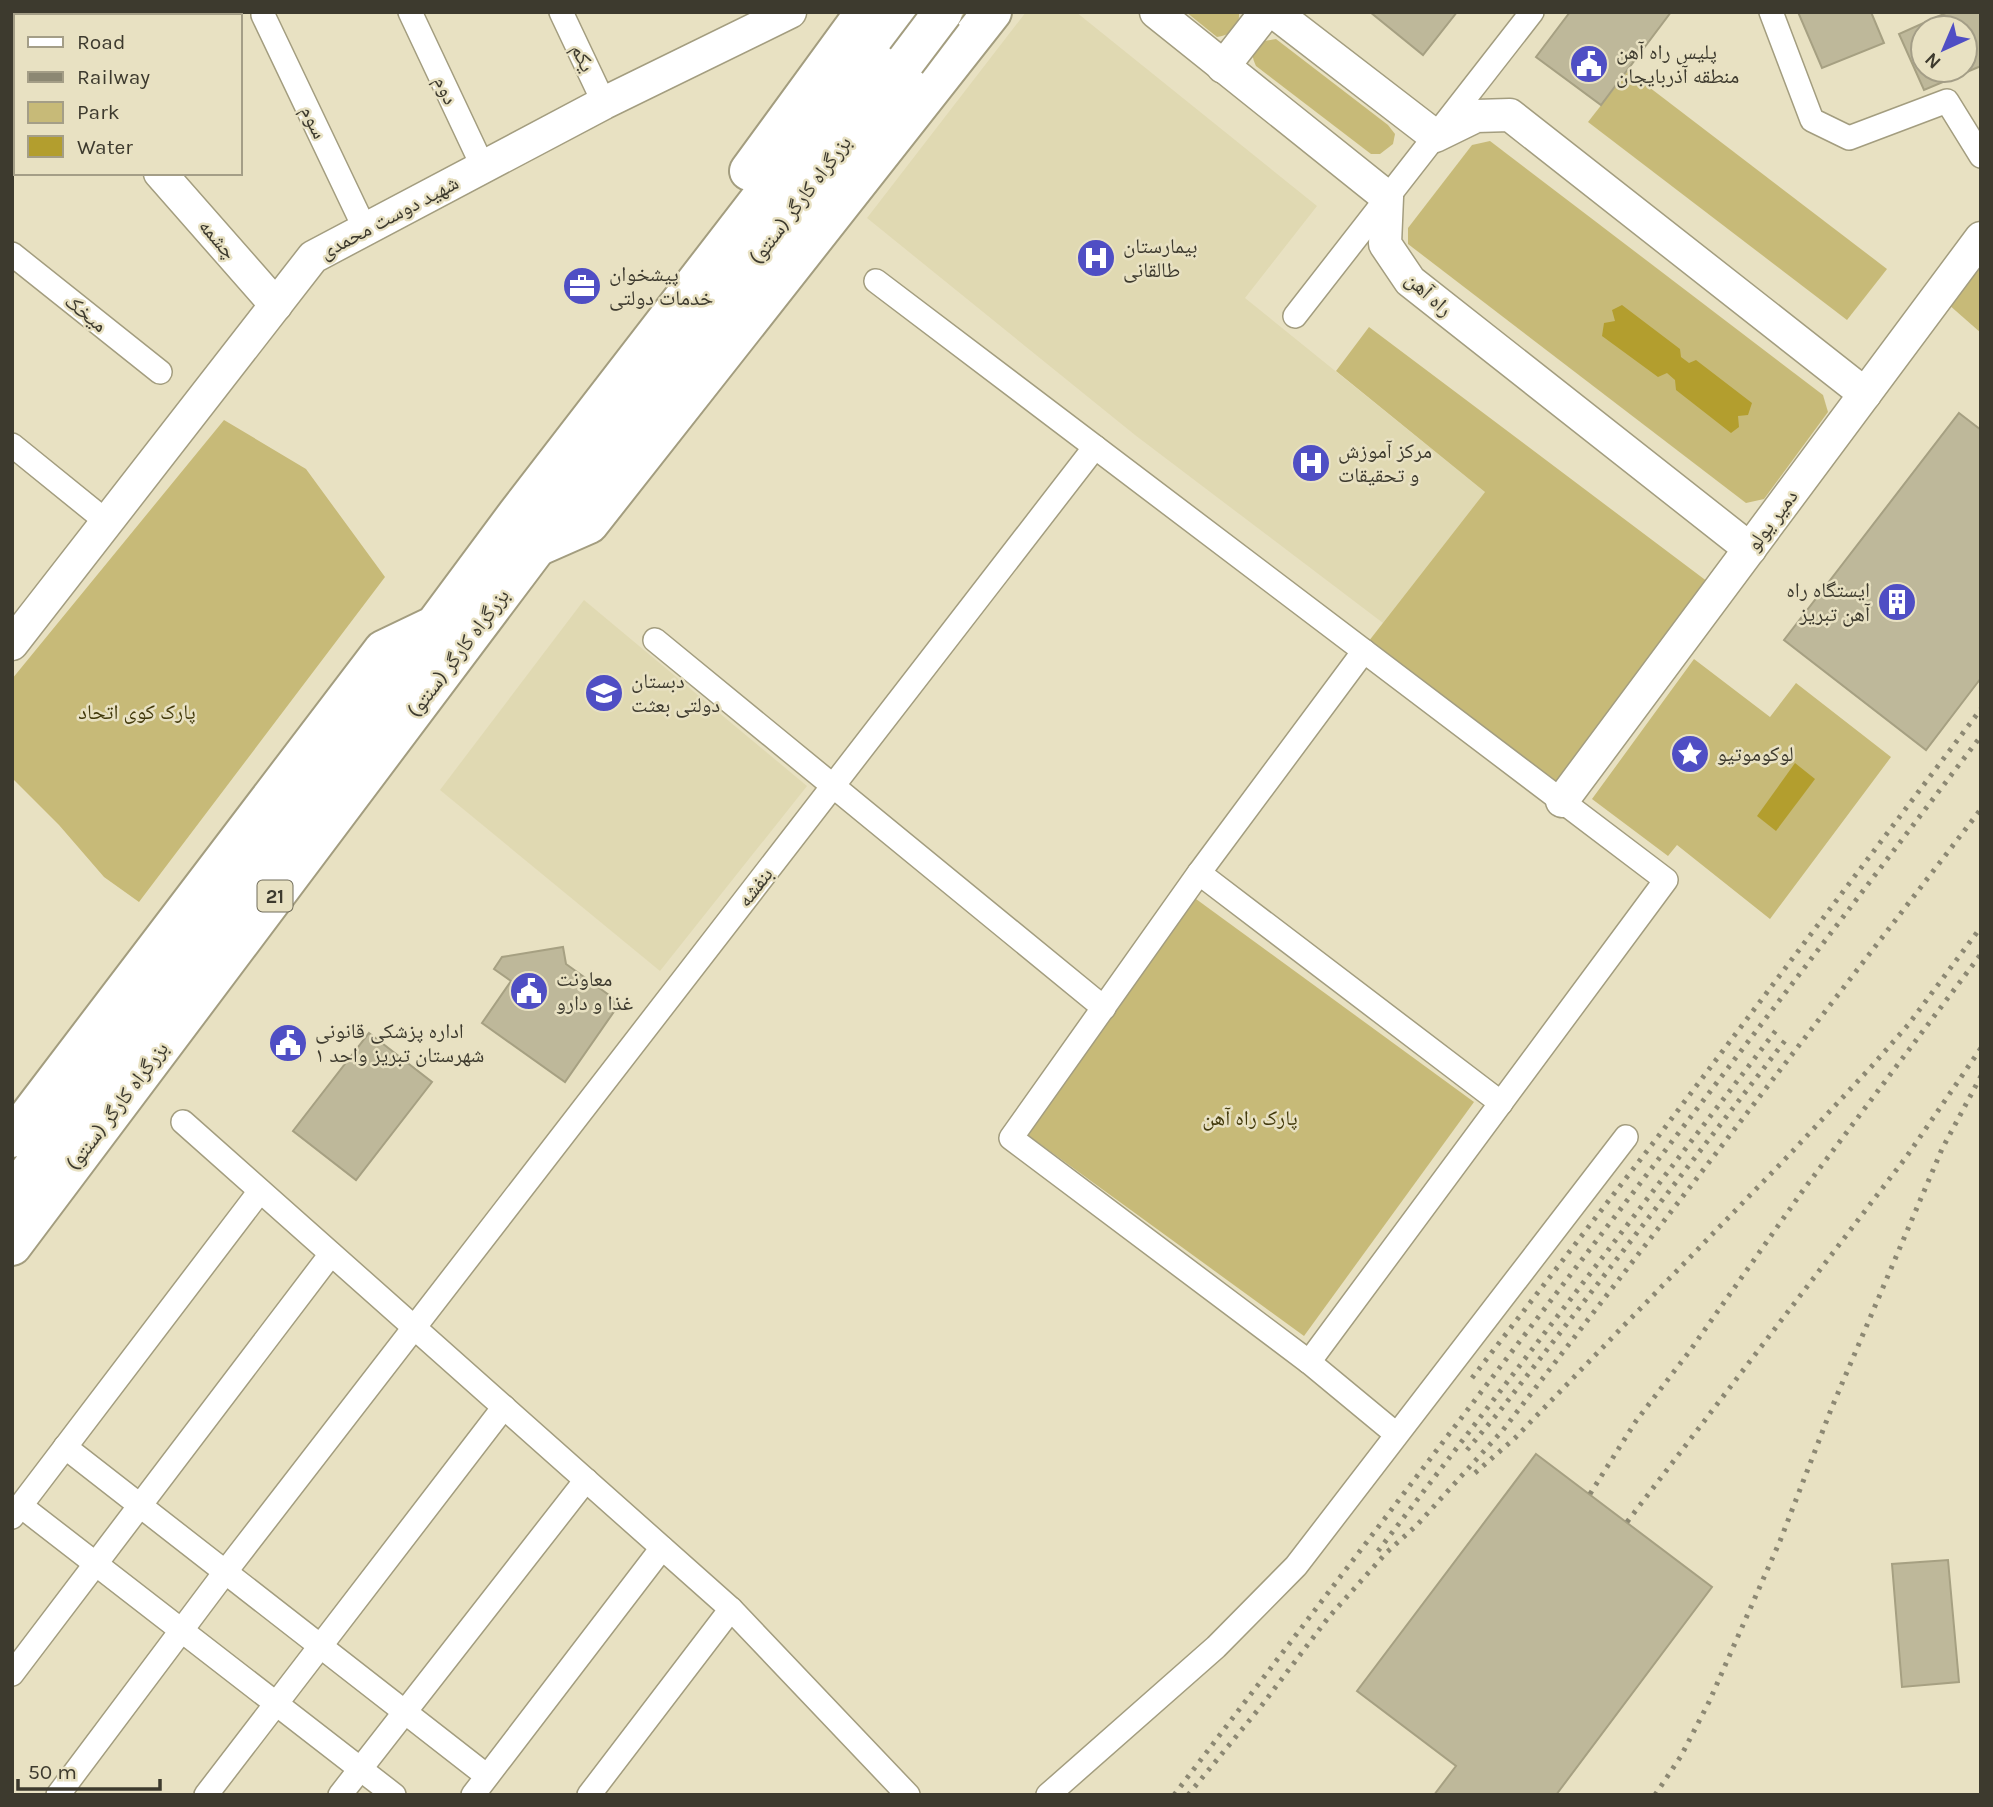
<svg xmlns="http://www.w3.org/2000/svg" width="1993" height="1807" font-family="Karla,'Noto Naskh Arabic',sans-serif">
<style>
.built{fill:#e0d9b2}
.green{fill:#c7ba78}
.water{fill:#b39e2e}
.building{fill:#beb89a;stroke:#a6a082;stroke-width:2;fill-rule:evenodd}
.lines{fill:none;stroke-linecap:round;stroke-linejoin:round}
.street-casing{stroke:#a39d7f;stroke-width:26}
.secondary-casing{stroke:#a39d7f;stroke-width:35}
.highway-casing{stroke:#a39d7f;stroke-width:42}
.street{stroke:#fff;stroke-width:23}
.secondary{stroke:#fff;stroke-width:32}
.highway{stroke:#fff;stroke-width:38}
.rail{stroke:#8c8873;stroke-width:5;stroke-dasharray:3.5 7;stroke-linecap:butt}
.highway-bridge-casing{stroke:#a39d7f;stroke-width:42;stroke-linecap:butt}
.highway-bridge{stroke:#fff;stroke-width:38}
.labels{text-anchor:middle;stroke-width:5;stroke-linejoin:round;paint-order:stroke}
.shield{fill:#e8e1c2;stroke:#706c5a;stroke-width:2}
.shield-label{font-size:19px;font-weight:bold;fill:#3d3a2e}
.poi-label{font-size:21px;fill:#3d3a2e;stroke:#e8e1c2;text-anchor:start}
.street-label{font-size:21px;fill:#3d3a2e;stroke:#e8e1c2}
.park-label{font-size:21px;fill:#42390b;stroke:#e8e1c2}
</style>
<rect width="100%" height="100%" fill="#e8e1c2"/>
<!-- built -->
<g class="built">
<path d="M 1026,12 L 1076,12 L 1317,206 L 1245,298 L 1485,492 L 1383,623 L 1135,435 L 867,218 Z"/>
<path d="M 584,600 L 807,786 L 660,971 L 440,790 Z"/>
</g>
<!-- green -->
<g class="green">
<path d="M 1186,12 L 1239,12 C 1240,28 1231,35 1217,37 Z"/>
<path d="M 1276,39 L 1388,125 L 1395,134 L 1393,144 L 1380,154 L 1371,154 L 1256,66 C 1251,56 1252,51 1258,42 Z"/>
<path d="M 1628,71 L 1887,269 L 1847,320 L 1588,122 Z"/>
<path d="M 1490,141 L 1823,395 L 1828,412 L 1764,499 L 1746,503 L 1408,244 L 1408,228 L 1472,145 Z"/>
<path d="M 1981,263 L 1981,333 L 1948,304 Z"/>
<path d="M 1369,327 L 1712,585 L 1561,793 L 1365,646 L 1485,492 L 1336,371 Z"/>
<path d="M 224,420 L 306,469 L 385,577 L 139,902 L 104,877 L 59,825 L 12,778 L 12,679 Z"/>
<path d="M 1694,659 L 1770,717 L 1796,683 L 1891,757 L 1770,919 L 1677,845 L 1668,856 L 1592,799 Z"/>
<path d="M 1196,899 L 1474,1102 L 1304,1336 L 1025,1133 Z"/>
</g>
<!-- water -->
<g class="water">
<path d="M 1622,305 L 1680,349 L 1681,357 L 1689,363 L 1696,360 L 1752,403 L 1748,415 L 1738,416 L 1739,427 L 1731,433 L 1676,390 L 1675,380 L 1667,373 L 1658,377 L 1602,336 L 1604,323 L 1615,321 L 1612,310 Z"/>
<path d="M 1795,763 L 1815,779 L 1776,831 L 1757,816 Z"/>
</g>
<!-- building -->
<g class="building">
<path d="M 1370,12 L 1457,12 L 1423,55 Z"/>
<path d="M 1570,12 L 1671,12 L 1601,105 L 1536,57 Z"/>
<path d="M 1798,12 L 1871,12 L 1884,43 L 1822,68 Z"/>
<path d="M 1948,12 L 1981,12 L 1981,66 L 1924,90 L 1899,34 ZM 1923,28 L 1965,28 L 1965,70 L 1923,70 Z"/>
<path d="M 1959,413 L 1981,430 L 1981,678 L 1926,750 L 1784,640 Z"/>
<path d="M 563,947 L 566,964 L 620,1003 L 565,1082 L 482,1023 L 511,981 L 494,969 L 502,957 Z"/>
<path d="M 369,1033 L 432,1082 L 356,1180 L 293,1131 Z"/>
<path d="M 1536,1454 L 1712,1587 L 1556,1795 L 1434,1795 L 1456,1766 L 1357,1691 Z"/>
<path d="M 1948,1560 L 1959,1682 L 1902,1687 L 1892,1564 Z"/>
</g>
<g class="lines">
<defs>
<g id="street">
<path d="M 187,12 L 188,15"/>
<path d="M 410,12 L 483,167"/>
<path d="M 561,12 L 604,103"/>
<path d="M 1771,12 L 1812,120 L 1849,138 L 1947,101 L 1981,156"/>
<path d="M 263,15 L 365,229"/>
<path d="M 12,254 L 160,372"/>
<path d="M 876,281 L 1666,880 L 1309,1362"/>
<path d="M 1295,316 L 1532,12"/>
<path d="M 12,445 L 107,522"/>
<path d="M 655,640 L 1104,1008"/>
<path d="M 1364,651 L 1199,873 L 1011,1138 L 1309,1362 L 1396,1434"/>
<path d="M 1199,873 L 1501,1103"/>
<path d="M 183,1122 L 731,1609 L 589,1795"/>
<path d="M 65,1447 L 487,1776"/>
<path d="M 21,1506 L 394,1795"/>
<path d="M 12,1517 L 260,1191"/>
<path d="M 731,1609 L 908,1795"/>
<path d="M 12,1674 L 331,1254"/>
<path d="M 58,1795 L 226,1571 L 1095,447"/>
<path d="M 206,1795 L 504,1407"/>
<path d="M 340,1795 L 586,1480"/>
<path d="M 473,1795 L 662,1548"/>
<path d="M 1048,1795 L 1216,1647 L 1296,1566 L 1626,1137"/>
</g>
<g id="secondary">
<path d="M 17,12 L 21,16"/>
<path d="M 1156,12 L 1387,197 L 1385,244 L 1410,281 L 1750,549"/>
<path d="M 1274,12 L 1435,136 L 1476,116 L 1510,115 L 1865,394"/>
<path d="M 1223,67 L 1266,12"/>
<path d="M 160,173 L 276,305"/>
<path d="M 12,644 L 313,257 L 604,103 L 790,12"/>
<path d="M 1562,801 L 1981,238"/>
</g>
<g id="highway">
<path d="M 749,171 L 865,12"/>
<path d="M 539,546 L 589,524 L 992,12"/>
<path d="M 12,1138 L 383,650 L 429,628"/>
<path d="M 12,1195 L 517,514 L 904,12"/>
<path d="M 12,1246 L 537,547 L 906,61"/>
</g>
</defs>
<!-- street casing -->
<use href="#street" class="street-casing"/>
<!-- secondary casing -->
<use href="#secondary" class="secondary-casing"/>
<!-- highway casing -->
<use href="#highway" class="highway-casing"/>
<!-- street -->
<use href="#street" class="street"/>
<!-- secondary -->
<use href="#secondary" class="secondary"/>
<!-- highway -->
<use href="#highway" class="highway"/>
<!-- rail -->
<g class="rail">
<path d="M 1472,1378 L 1657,1138 L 1981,709"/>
<path d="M 1467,1450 L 1499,1412 L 1787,1038"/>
<path d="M 1475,1473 L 1515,1438 L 1790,1154 L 1871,1067 L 1908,1025 L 1981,927"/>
<path d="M 1590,1494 L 1636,1421 L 1689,1352 L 1804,1189 L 1981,954"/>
<path d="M 1627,1522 L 1907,1156 L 1981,1048"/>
<path d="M 1378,1551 L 1777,1029"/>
<path d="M 1174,1795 L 1981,736"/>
<path d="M 1188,1795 L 1262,1705 L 1328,1618 L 1386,1553 L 1417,1525 L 1503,1430 L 1981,809"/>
<path d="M 1655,1795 L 1681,1756 L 1709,1702 L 1780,1541 L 1832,1407 L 1942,1149 L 1981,1076"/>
</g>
<defs>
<path id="highway-bridge" d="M 906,61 L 943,12"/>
</defs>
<!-- highway-bridge casing -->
<use href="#highway-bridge" class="highway-bridge-casing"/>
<!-- highway-bridge -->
<use href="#highway-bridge" class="highway-bridge"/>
</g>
<!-- icons -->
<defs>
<symbol id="civic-disc" viewBox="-11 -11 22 22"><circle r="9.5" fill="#4f4ec4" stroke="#e8e1c2"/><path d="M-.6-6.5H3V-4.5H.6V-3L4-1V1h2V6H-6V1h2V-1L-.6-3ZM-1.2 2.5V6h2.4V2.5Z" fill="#fff"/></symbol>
<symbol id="hospital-disc" viewBox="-11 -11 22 22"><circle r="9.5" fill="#4f4ec4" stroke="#e8e1c2"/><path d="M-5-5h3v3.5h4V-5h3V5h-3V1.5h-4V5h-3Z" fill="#fff"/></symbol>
<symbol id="office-disc" viewBox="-11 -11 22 22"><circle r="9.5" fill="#4f4ec4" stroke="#e8e1c2"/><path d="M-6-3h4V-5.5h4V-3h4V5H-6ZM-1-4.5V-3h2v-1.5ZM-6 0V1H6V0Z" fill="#fff"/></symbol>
<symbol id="building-disc" viewBox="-11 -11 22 22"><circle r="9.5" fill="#4f4ec4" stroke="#e8e1c2"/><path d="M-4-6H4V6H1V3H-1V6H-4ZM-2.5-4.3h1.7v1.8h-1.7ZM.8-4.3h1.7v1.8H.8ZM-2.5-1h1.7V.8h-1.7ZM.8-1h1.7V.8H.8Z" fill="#fff"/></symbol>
<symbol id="school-disc" viewBox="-11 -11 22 22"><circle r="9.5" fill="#4f4ec4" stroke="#e8e1c2"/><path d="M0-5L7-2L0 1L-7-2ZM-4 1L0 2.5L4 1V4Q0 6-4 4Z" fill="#fff"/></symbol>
<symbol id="sight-disc" viewBox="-11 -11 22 22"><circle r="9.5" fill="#4f4ec4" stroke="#e8e1c2"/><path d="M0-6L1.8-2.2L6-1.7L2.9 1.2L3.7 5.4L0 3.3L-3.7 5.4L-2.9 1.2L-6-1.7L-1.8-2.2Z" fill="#fff"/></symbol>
</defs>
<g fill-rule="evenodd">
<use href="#civic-disc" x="1567" y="42" width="44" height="44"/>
<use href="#hospital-disc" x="1074" y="236" width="44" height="44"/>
<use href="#office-disc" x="560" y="264" width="44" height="44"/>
<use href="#hospital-disc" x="1289" y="441" width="44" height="44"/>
<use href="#building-disc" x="1875" y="580" width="44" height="44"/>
<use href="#school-disc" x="582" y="671" width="44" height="44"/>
<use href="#sight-disc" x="1668" y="732" width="44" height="44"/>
<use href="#civic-disc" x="507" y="969" width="44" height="44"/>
<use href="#civic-disc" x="266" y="1021" width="44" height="44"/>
</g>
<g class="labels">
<!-- shield labels -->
<rect class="shield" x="257.5" y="880.5" width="35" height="31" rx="5"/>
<g class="shield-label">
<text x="275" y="903">21</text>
</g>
<!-- poi labels -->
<g class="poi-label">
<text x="1616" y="59">پلیس راه آهن<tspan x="1616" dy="24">منطقه آذربایجان</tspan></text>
<text x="1123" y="253">بیمارستان<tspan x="1123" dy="24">طالقانی</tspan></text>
<text x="609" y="281">پیشخوان<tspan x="609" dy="24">خدمات دولتی</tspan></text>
<text x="1338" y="458">مرکز آموزش<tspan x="1338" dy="24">و تحقیقات</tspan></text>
<text x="1870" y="597" text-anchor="end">ایستگاه راه<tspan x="1870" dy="24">آهن تبریز</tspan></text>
<text x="631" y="688">دبستان<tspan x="631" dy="24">دولتی بعثت</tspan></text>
<text x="1717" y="761">لوکوموتیو</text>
<text x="556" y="986">معاونت<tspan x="556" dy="24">غذا و دارو</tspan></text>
<text x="315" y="1038">اداره پزشکی قانونی<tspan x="315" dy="24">شهرستان تبریز واحد ۱</tspan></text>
</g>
<!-- street labels -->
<g class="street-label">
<text transform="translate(583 58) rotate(65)" y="7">یکم</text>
<text transform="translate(446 90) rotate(65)" y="7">دوم</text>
<text transform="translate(314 122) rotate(64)" y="7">سوم</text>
<text transform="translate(800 200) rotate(-53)" y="7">بزرگراه کارگر (سنتو)</text>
<text transform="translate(389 217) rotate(-28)" y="7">شهید دوست محمدی</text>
<text transform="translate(218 239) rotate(49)" y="7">چشمه</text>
<text transform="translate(1429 294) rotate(42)" y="7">راه آهن</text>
<text transform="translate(86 313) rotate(39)" y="7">میخک</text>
<text transform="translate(1772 520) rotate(-53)" y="7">دمیر یولو</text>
<text transform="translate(458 653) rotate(-53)" y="7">بزرگراه کارگر (سنتو)</text>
<text transform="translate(755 887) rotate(-52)" y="7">بنفشه</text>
<text transform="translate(117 1106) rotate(-53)" y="7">بزرگراه کارگر (سنتو)</text>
</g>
<!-- park labels -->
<g class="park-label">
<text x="137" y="719">پارک کوی اتحاد</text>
<text x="1250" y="1125">پارک راه آهن</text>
</g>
</g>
<!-- border -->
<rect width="1993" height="1807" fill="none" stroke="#3d3a2e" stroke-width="28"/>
<!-- legend -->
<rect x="14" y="14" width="228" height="161" fill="#e8e1c2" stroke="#a49e87" stroke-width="2"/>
<rect x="28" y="37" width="35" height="10" fill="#ffffff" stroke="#a49e87" stroke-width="2"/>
<text x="77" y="49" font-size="21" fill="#3d3a2e">Road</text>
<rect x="28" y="72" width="35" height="10" fill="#8c8873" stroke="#a49e87" stroke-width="2"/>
<text x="77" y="84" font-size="21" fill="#3d3a2e">Railway</text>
<rect x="28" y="102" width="35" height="21" fill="#c7ba78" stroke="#a49e87" stroke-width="2"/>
<text x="77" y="119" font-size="21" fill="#3d3a2e">Park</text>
<rect x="28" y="136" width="35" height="21" fill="#b39e2e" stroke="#a49e87" stroke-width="2"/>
<text x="77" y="154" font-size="21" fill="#3d3a2e">Water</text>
<!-- north arrow -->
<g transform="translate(1944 49) rotate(224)"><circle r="33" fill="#e8e1c2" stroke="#a49e87" stroke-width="2"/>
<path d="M0-5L12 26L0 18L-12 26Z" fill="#4f4ec4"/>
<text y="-10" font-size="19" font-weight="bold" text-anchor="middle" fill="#3d3a2e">N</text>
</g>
<!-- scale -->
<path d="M18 1779v10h142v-10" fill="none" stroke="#3d3a2e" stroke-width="3.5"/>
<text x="28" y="1779" font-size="21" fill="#3d3a2e" stroke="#e8e1c2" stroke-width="5" paint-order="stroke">50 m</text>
</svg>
